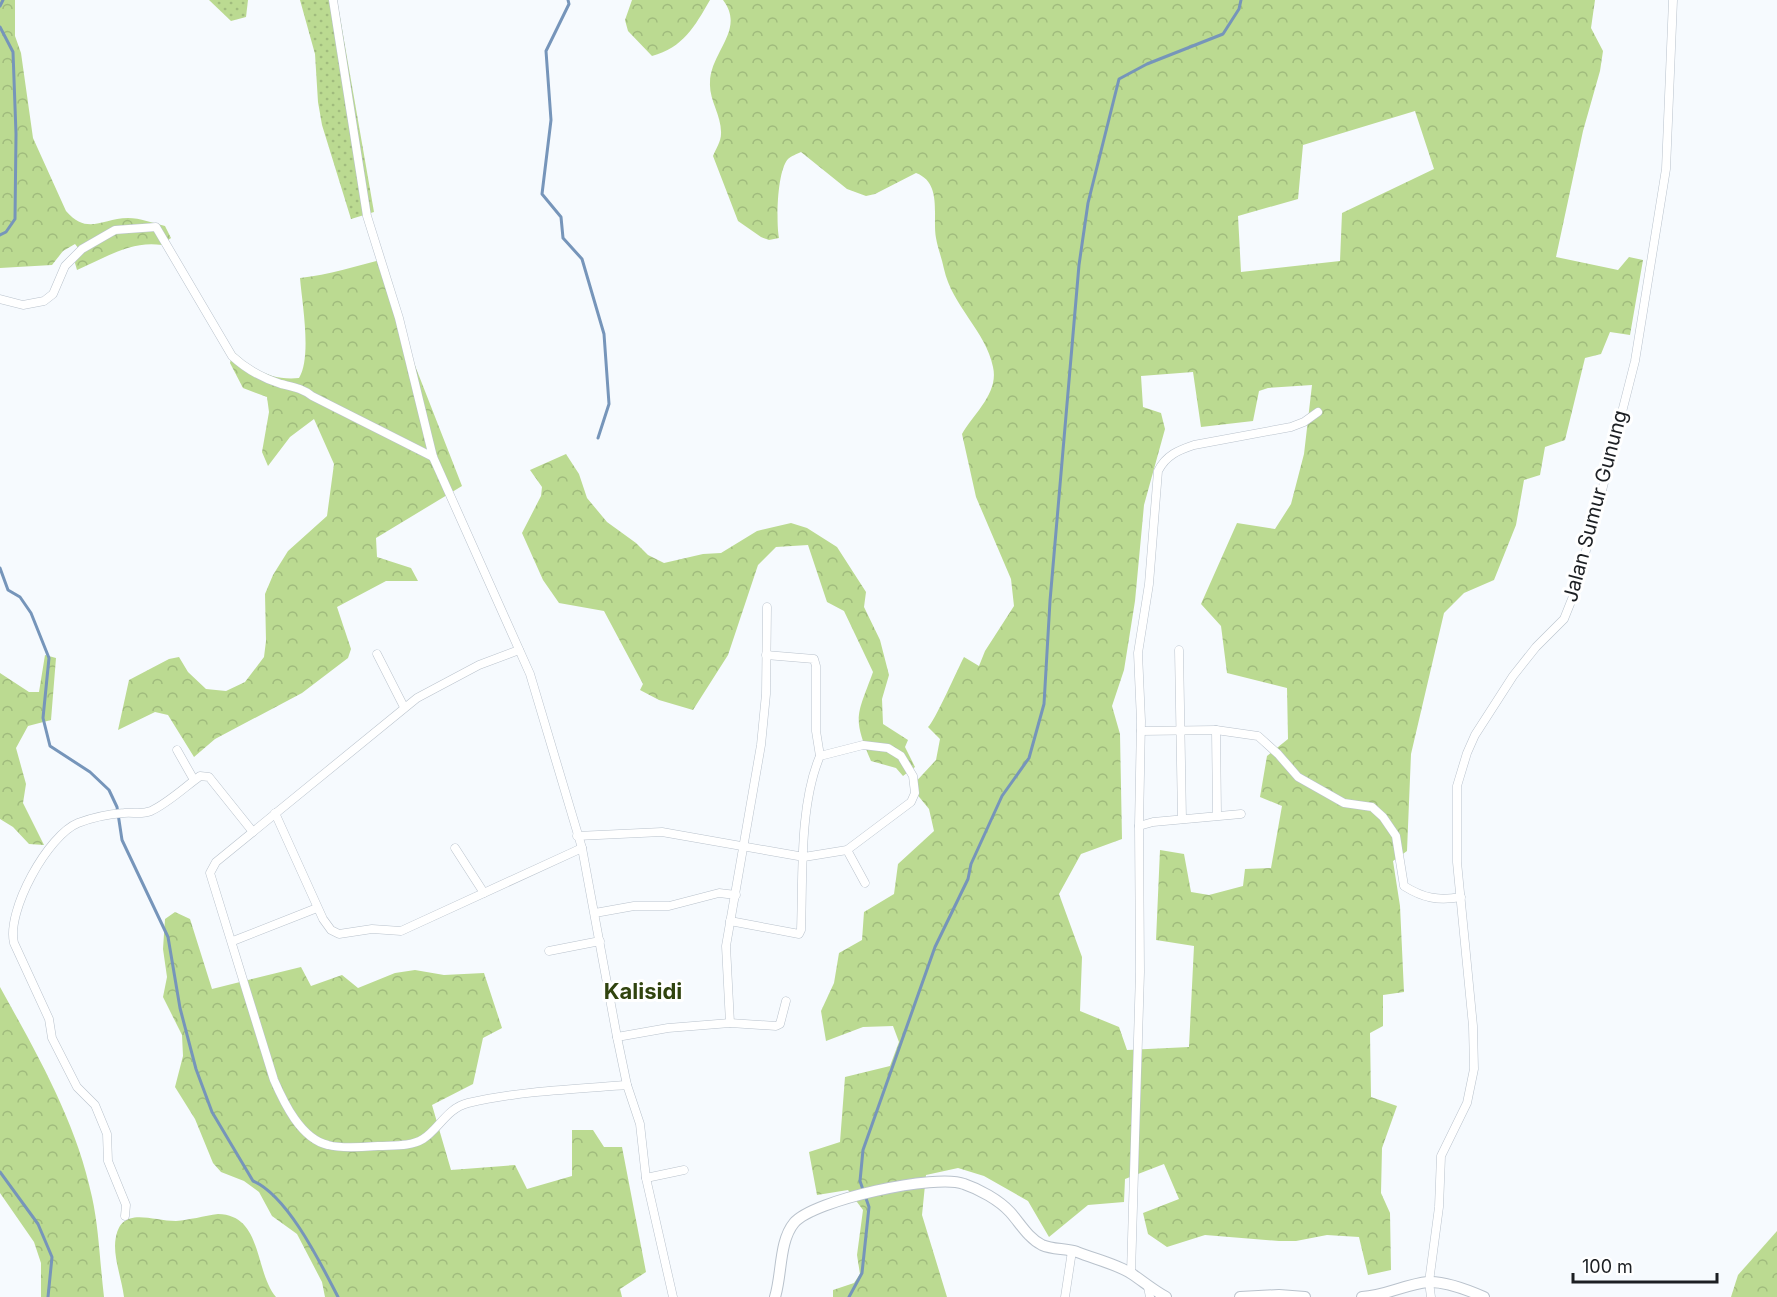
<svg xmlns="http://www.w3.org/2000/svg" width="1777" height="1297" font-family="Inter,sans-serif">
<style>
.grass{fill:url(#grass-dots)}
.forest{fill:url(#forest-crowns);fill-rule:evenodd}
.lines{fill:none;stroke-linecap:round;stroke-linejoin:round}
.stream{stroke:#7695ba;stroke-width:3}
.street-casing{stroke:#b9c2cc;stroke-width:9}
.secondary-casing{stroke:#b9c2cc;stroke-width:12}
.street{stroke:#fff;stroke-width:8}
.secondary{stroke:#fff;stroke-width:10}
.labels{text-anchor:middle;stroke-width:6;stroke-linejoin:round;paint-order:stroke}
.street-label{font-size:20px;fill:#1c1f23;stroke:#fff}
.quarter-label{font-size:22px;font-weight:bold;fill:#31440f;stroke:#fff}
</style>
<defs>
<pattern id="grass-dots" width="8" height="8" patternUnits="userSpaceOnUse" patternTransform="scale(1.5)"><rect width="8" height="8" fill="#bbda91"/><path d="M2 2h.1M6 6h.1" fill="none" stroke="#a0bb7d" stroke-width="1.8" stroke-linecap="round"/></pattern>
<pattern id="forest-crowns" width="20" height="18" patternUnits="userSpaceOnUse" patternTransform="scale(1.5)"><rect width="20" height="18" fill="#bbda91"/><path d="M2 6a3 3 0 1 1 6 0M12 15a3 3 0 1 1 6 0" fill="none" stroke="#a0bb7d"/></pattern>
</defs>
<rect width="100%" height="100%" fill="#f6fafe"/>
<!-- grass -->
<g class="grass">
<path d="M 209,0 L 248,0 L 246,17 L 231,21 Z"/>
<path d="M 300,0 L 337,0 L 374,212 L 351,219 L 322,125 L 318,102 L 315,54 Z"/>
</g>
<!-- forest -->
<g class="forest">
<path d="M 0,0 L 15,0 L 15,36 L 21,53 L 33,138 L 66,211 C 88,236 102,218 128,218 C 140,218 153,223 165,226 L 171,238 L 162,245 C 131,240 105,258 77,270 L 75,263 L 79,249 L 75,244 L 63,251 L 52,265 L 0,268 Z"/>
<path d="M 632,0 L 710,0 C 695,26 683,48 652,56 L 628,31 L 625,20 Z"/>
<path d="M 723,0 L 1595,0 L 1591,28 L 1603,51 L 1600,71 L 1583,131 L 1556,257 L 1618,270 L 1629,257 L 1643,260 L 1630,335 L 1610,332 L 1601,354 L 1585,358 L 1565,440 L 1545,447 L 1540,475 L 1524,480 L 1516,525 L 1494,580 L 1464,593 L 1444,613 L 1411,754 L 1407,851 L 1393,861 L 1400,906 L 1404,992 L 1383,995 L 1383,1026 L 1370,1033 L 1371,1097 L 1397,1106 L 1382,1148 L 1381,1193 L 1390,1213 L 1391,1270 L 1368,1275 L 1359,1237 L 1327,1235 L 1296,1241 L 1279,1241 L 1205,1235 L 1167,1247 L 1148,1234 L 1143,1213 L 1179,1199 L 1164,1164 L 1125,1179 L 1124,1202 L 1088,1205 L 1049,1237 L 1028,1201 L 984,1176 L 958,1168 L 926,1175 L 922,1215 L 947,1297 L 833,1297 L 833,1290 L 854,1283 L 860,1274 L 857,1255 L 863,1210 L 848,1190 L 817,1195 L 809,1152 L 840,1142 L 845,1077 L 890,1066 L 899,1042 L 893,1026 L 863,1027 L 826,1041 L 821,1011 L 834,983 L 839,953 L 862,940 L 864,912 L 894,894 L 898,864 L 934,831 L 929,809 L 911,787 L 936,760 L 940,739 L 928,727 C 934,723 958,668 964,657 L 979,666 L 985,651 L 1014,606 L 1011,579 L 976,497 L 962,434 C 974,413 999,393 993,367 C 986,331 952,306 944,269 C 942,259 938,249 936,238 C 932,217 943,183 916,173 L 875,194 L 866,196 L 847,189 L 801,152 C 797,154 791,156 788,159 C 777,171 776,222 779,238 L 769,240 L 761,237 L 738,221 L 713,156 C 716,149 721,141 721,134 C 722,116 709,100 710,83 C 710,52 746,30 723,0 ZM 1415,111 L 1434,169 L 1342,213 L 1340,261 L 1241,272 L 1238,216 L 1298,199 L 1303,145 ZM 1193,372 L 1201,427 L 1253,421 L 1259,391 L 1268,388 L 1312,385 L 1304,454 L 1291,504 L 1275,529 L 1237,523 L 1201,604 L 1221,626 L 1227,673 L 1287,688 L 1288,739 L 1267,756 L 1260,797 L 1282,806 L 1271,868 L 1245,869 L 1243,886 L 1209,895 L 1191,892 L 1184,854 L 1160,850 L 1156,940 L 1194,946 L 1189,1047 L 1127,1050 L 1119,1027 L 1080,1011 L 1082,957 L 1059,894 L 1081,854 L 1122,839 L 1120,734 L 1112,706 L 1124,670 L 1135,601 L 1144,505 L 1165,429 L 1161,413 L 1143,407 L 1141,376 Z"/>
<path d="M 384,259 L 414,363 L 462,486 L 376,538 L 377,557 L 411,568 L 418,581 L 386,581 L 337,607 L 351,649 L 348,658 L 302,693 L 215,739 L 194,757 L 168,715 L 155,712 L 118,730 L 129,680 L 169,659 L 179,657 L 188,672 L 206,689 L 226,691 L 245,682 L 264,657 L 266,641 L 265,594 L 273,575 L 288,551 L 327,516 L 334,464 L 314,419 L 290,437 L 268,466 L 262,452 L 269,412 L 267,397 L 243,388 L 230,363 L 233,351 C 251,369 273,381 299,378 C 312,357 302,303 300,278 C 329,275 356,266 384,259 Z"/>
<path d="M 566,454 L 579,474 L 587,498 L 607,522 L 636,543 L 648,555 L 664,563 L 703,554 L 721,553 L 757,531 L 791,523 L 807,528 L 837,547 L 866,592 L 864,607 L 880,640 L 889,675 L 882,699 L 883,724 L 908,740 L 905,747 L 915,767 L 903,776 L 896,768 L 871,761 C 852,717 857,716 873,672 L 844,611 L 827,602 L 808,545 L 776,547 L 758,565 L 728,655 L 693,710 L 659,700 L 640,690 L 643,684 L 604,611 L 559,603 L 543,580 L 522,533 L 541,496 L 542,487 L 530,470 Z"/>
<path d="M 45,655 L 56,658 L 51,720 L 28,726 L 16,748 L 26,784 L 23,803 L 44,845 L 29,844 L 13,827 L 0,819 L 0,673 L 29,692 L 39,692 Z"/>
<path d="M 175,912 L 190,919 L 212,989 L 301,967 L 311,986 L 342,975 L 358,988 L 395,973 L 415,970 L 444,975 L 484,973 L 502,1028 L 483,1038 L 473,1084 L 432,1105 L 451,1170 L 515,1165 L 527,1189 L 572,1176 L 572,1130 L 593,1130 L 604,1147 L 622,1147 L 646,1272 L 620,1289 L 622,1297 L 325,1297 L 322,1282 L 297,1234 L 272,1216 L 259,1192 L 244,1181 L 221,1172 L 213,1163 L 195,1119 L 175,1087 L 183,1056 L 182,1035 L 163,997 L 167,977 L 163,949 L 165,919 Z"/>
<path d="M 0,987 C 37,1054 76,1121 92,1197 C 99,1229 100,1264 104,1297 L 41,1297 L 41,1263 L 34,1242 L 0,1193 Z"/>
<path d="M 218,1214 C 263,1215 254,1271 276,1297 L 124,1297 C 122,1281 115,1262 115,1246 C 117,1203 149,1221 176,1221 C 189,1220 204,1216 218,1214 Z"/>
<path d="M 1777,1231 L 1777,1297 L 1731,1297 L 1738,1275 Z"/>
</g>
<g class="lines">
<!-- stream -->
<g class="stream">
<path d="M 568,0 L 569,4 L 546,51 L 551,120 L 542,194 L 561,217 L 563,238 L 582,259 L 604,334 L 609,404 L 598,438"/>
<path d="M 0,6 L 3,0"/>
<path d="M 0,27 L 13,52 L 16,134 L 15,219 L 6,232 L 0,235"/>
<path d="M 0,568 L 8,590 L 20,597 L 31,613 L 49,658 L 43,718 L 50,746 L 90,772 L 109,790 L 117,807 L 122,840 L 168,937 L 180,1008 L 196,1069 L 212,1112 L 253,1181 C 288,1196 321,1264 338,1297"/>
<path d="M 0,1172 L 38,1224 L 52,1257 L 48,1297"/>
<path d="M 849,1297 L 862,1273 L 869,1207 L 860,1181 L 863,1150 L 935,947 L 968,879 L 971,864 L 1002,796 L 1029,758 L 1044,704 L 1050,601 L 1079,265 L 1088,203 L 1119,79 L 1147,64 L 1223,34 L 1239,9 L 1241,0"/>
</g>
<defs>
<g id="street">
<path d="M 333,0 L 367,216 L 399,318 L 433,457 L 530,674 L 582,848 L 617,1037 L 627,1085 L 640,1124 L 646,1178 L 673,1297"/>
<path d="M 0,299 L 23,305 L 44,301 L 53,294 L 65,266 L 82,249 L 115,230 L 156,227 L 232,356 C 247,370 262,378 281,384 C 293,387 302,388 312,396 L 433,457"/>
<path d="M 519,650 L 479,665 L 417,698 L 216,862 L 210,873 L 274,1080 C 284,1103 301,1139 328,1145 C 342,1149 363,1147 378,1146 C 393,1145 410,1147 423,1139 C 438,1130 447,1108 468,1103 C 520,1091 574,1089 627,1085"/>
<path d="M 1179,650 L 1182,819"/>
<path d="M 377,654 L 404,707"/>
<path d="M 766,655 L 814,659 L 816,666 L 816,731 L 820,756"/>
<path d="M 1216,730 L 1217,814"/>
<path d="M 1141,731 L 1216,730 L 1258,736 L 1278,754 L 1298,777 L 1344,803 L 1372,807 L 1383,817 L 1396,836 L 1404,886 C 1423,898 1438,901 1461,897"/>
<path d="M 177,750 L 194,780"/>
<path d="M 275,813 L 323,919 L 331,930 L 339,934 L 372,929 L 401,931 L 582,848"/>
<path d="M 1139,826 L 1141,721 L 1138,653 L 1149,584 L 1158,471 C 1166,455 1179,450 1194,445 L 1291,427 L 1304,422 L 1318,412"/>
<path d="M 577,836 L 662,832 L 804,857 L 847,850 L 911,802 L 915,793 L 913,776 L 901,756 L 888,748 L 863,745 L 820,756 C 799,805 803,878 801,930 L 799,934 L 730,921"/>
<path d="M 455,848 L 484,893"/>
<path d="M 847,850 L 865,883"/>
<path d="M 595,913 L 634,906 L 669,906 L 719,893 L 736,895"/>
<path d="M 233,941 L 317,908"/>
<path d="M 549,951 L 600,941"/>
<path d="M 730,1023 L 726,946 L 761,745 L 766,694 L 767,607"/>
<path d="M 617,1037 L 668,1028 L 730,1023 L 776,1026 L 780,1024 L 786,1001"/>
<path d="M 646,1178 L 684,1170"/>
<path d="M 125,1216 L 126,1205 L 108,1161 L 107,1134 L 95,1105 L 77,1087 L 52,1038 L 49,1019 L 14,943 C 6,911 48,835 78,823 C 91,818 110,814 124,813 C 134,812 141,815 151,811 C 168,803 185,787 200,776 L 209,777 L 253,832"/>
<path d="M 1131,1273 L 1140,972 L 1139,826 L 1153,822 L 1241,814"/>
<path d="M 1148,1287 L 1150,1297"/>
<path d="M 1065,1297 L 1072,1251"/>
<path d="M 1431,1297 L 1429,1282 L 1439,1207 L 1441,1156 L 1467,1103 L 1474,1069 L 1473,1026 L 1457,862 L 1457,786 L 1467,753 L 1475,735 L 1513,676 L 1536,647 L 1564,619 L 1574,594 L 1596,514 L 1635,361 L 1666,169 L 1673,0"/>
</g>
<g id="secondary">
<path d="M 775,1297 C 782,1275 779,1241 794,1223 C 813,1200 937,1173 964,1184 C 979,1189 999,1200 1010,1212 C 1020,1223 1028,1238 1042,1245 C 1053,1250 1066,1248 1077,1252 C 1094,1259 1117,1264 1132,1274 C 1144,1282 1153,1290 1166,1297"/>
<path d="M 1240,1297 L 1279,1295 L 1305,1297"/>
<path d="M 1362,1297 C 1385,1296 1406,1284 1428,1282 C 1446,1281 1468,1290 1484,1297"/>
</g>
</defs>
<!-- street casing -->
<use href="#street" class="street-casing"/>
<!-- secondary casing -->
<use href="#secondary" class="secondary-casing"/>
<!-- street -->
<use href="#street" class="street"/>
<!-- secondary -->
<use href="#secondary" class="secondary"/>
</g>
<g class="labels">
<!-- street labels -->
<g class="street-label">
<text transform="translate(1595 506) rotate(-75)" y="7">Jalan Sumur Gunung</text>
</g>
<!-- quarter labels -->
<g class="quarter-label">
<text x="643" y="999">Kalisidi</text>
</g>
</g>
<!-- scale -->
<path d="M1573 1273v9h144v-9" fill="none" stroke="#1c1f23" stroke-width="3"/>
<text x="1582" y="1273" font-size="18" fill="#1c1f23" stroke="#ffffff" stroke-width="4.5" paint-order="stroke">100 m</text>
</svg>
